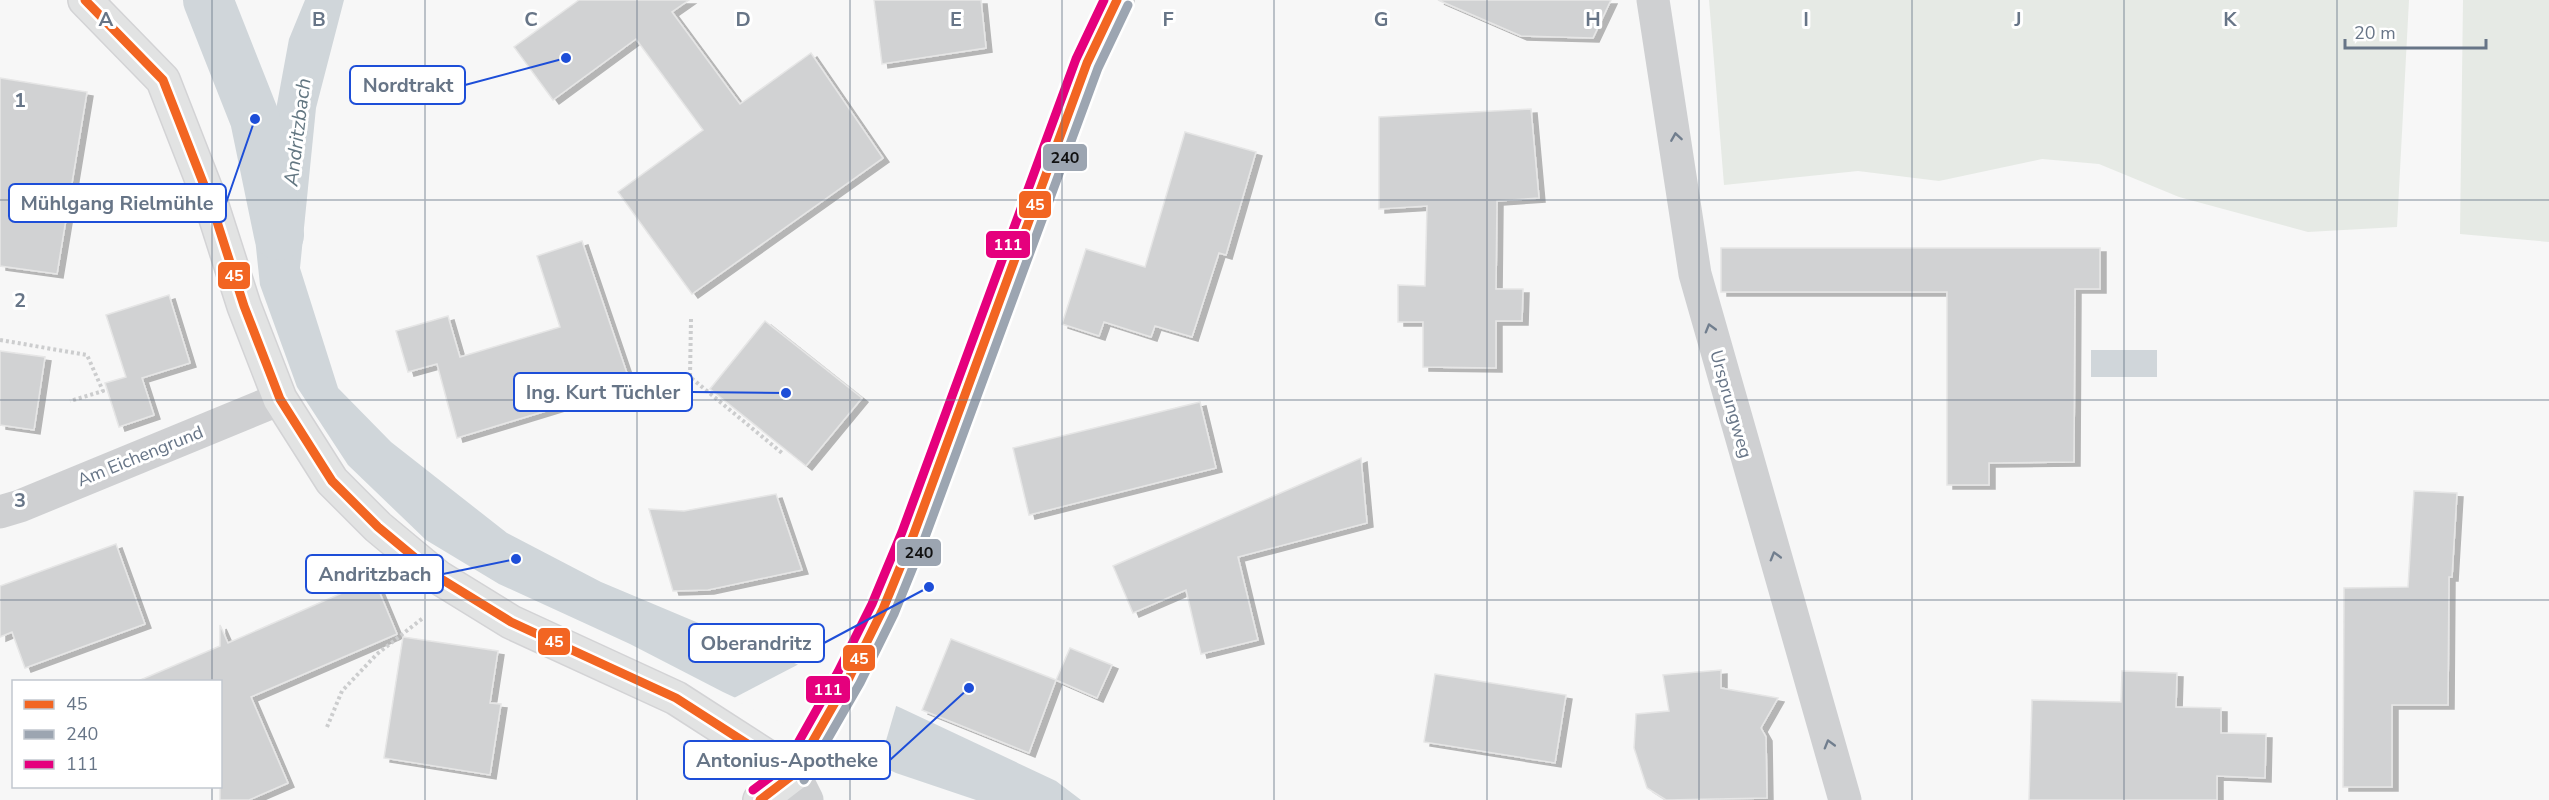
<svg xmlns="http://www.w3.org/2000/svg" width="2549" height="800" font-family="'Nunito Sans',sans-serif">
<style>
.green{fill:#e6eae5}
.water{fill:#d0d6da}
.pier{fill:#f7f7f7}
.lines{fill:none;stroke-linecap:round;stroke-linejoin:round}
.canal{stroke:#d0d6da;stroke-width:50}
.building{fill:#d1d2d3;stroke:#e6e6e6;stroke-width:1.5;filter:url(#shadow)}
.major-casing{stroke:#d3d3d5;stroke-width:36}
.path{stroke:#cccdce;stroke-width:4;stroke-dasharray:3 3;stroke-linecap:butt}
.minor{stroke:#cfd0d2;stroke-width:33}
.major{stroke:#e2e3e3;stroke-width:33}
.bus-1-casing{stroke:#fff;stroke-width:14}
.bus-2-casing{stroke:#fff;stroke-width:14}
.bus-3-casing{stroke:#fff;stroke-width:14}
.bus-1{stroke:#f26522;stroke-width:9}
.bus-2{stroke:#9ca5b1;stroke-width:9}
.bus-3{stroke:#e5007d;stroke-width:9}
.oneway{stroke:#717e8e}
.grid{fill:none;stroke:#677587;stroke-width:1.5;stroke-opacity:0.55}
.labels{text-anchor:middle;stroke-width:6;stroke-linejoin:round;paint-order:stroke}
.street-label{font-size:18px;fill:#677587;stroke:#fff}
.water-label{font-size:20px;font-style:italic;fill:#637782;stroke:#fff}
.grid-label{font-size:20px;text-anchor:middle;font-weight:bold;fill:#677587;stroke:#fff;stroke-width:6;stroke-linejoin:round;paint-order:stroke}
.leader{fill:none;stroke:#1d4ed8;stroke-width:2}
.callout-dot{fill:#1d4ed8;stroke:#fff;stroke-width:2}
.callout{fill:#fff;stroke:#1d4ed8;stroke-width:2}
.callout-label{font-size:20px;text-anchor:middle;font-weight:bold;fill:#677587}
.line-badge{stroke:#fff;stroke-width:2}
.badge-label{font-size:16px;text-anchor:middle;font-weight:bold;fill:#fff}
.pale-badge-label{font-size:16px;text-anchor:middle;font-weight:bold;fill:#111}
</style>
<defs>
<filter id="shadow"><feDropShadow dx="6" dy="4" stdDeviation="0" flood-color="#0004"/></filter>
</defs>
<rect width="100%" height="100%" fill="#f7f7f7"/>
<!-- green -->
<g class="green">
<path d="M 1709,0 L 2409,0 L 2397,227 L 2308,232 L 2179,197 L 2099,164 L 2042,159 L 1939,181 L 1858,171 L 1724,185 Z"/>
<path d="M 2463,0 L 2549,0 L 2549,242 L 2460,234 Z"/>
</g>
<!-- water -->
<g class="water">
<path d="M 305,0 L 344,0 L 316,108 L 300,268 L 338,388 L 391,442 L 507,533 L 601,582 L 901,708 L 1056,781 L 1081,800 L 976,800 L 896,773 L 723,692 L 630,644 L 499,584 L 426,540 L 348,465 L 297,387 L 260,285 L 254,229 L 289,39 Z"/>
<rect x="2091" y="350" width="66" height="27"/>
</g>
<!-- pier -->
<path class="pier" d="M 801,663 L 897,703 L 878,768 L 732,699 Z"/>
<g class="lines">
<!-- canal -->
<path class="canal" d="M 208,0 L 255,119 L 279,235"/>
</g>
<!-- building -->
<g class="building">
<path d="M 579,0 L 689,0 L 672,12 L 740,104 L 811,53 L 883,158 L 692,294 L 618,192 L 703,130 L 636,39 L 553,100 L 514,47 Z"/>
<path d="M 874,0 L 981,0 L 986,48 L 882,64 Z"/>
<path d="M 1438,0 L 1611,0 L 1593,38 L 1521,36 Z"/>
<path d="M 0,78 L 87,92 L 57,274 L 0,266 Z"/>
<path d="M 1531,109 L 1539,198 L 1497,201 L 1496,289 L 1523,289 L 1522,321 L 1496,321 L 1496,368 L 1423,367 L 1423,322 L 1398,322 L 1398,285 L 1425,286 L 1427,206 L 1379,209 L 1379,117 Z"/>
<path d="M 1185,132 L 1256,152 L 1226,255 L 1219,253 L 1192,337 L 1155,326 L 1151,337 L 1104,322 L 1099,336 L 1062,324 L 1086,249 L 1145,267 Z"/>
<path d="M 582,241 L 631,385 L 457,438 L 437,364 L 408,372 L 396,331 L 448,316 L 460,357 L 560,327 L 537,256 Z"/>
<path d="M 1721,248 L 2100,248 L 2100,289 L 2075,289 L 2074,462 L 1989,463 L 1989,485 L 1947,485 L 1947,292 L 1721,292 Z"/>
<path d="M 169,295 L 190,363 L 142,378 L 154,415 L 119,427 L 105,383 L 126,377 L 106,315 Z"/>
<path d="M 765,321 L 862,398 L 806,466 L 710,389 Z"/>
<path d="M 0,351 L 45,357 L 34,430 L 0,425 Z"/>
<path d="M 1200,402 L 1216,468 L 1029,515 L 1013,448 Z"/>
<path d="M 1361,458 L 1367,523 L 1238,557 L 1258,640 L 1201,654 L 1186,590 L 1133,613 L 1113,566 Z"/>
<path d="M 2414,491 L 2457,493 L 2452,577 L 2449,577 L 2448,705 L 2392,705 L 2392,787 L 2343,787 L 2344,588 L 2408,587 Z"/>
<path d="M 776,494 L 802,570 L 708,590 L 673,591 L 649,509 L 684,511 Z"/>
<path d="M 116,544 L 145,624 L 25,668 L 12,632 L 0,637 L 0,586 Z"/>
<path d="M 374,579 L 397,634 L 251,697 L 288,783 L 249,800 L 220,800 L 220,681 L 138,681 L 220,646 L 220,625 L 228,643 Z"/>
<path d="M 403,637 L 498,651 L 490,703 L 501,704 L 490,775 L 384,758 Z"/>
<path d="M 951,639 L 1056,680 L 1029,753 L 922,710 Z"/>
<path d="M 1070,648 L 1112,665 L 1097,698 L 1056,680 Z"/>
<path d="M 1721,670 L 1721,688 L 1778,698 L 1761,728 L 1766,737 L 1767,798 L 1666,800 L 1647,788 L 1634,748 L 1636,714 L 1669,711 L 1663,675 Z"/>
<path d="M 2122,671 L 2177,673 L 2176,707 L 2221,708 L 2221,733 L 2266,734 L 2265,778 L 2217,776 L 2217,800 L 2029,800 L 2032,700 L 2121,702 Z"/>
<path d="M 1435,674 L 1566,695 L 1555,763 L 1424,742 Z"/>
</g>
<g class="lines">
<defs>
<g id="major">
<path d="M 85,0 L 163,80 L 211,203 L 244,306 L 280,399 L 332,481 L 378,527 L 438,577 L 511,622 L 676,698 L 794,774"/>
<path d="M 760,800 L 794,774 L 849,678 L 883,609 L 913,536 L 1087,63 L 1117,0"/>
</g>
</defs>
<!-- major casing -->
<use href="#major" class="major-casing"/>
<!-- path -->
<g class="path">
<path d="M 691,319 L 690,377 L 782,453"/>
<path d="M 0,340 L 87,355 L 103,391 L 70,401"/>
<path d="M 327,727 L 342,691 L 377,654 L 423,618"/>
</g>
<!-- minor -->
<g class="minor">
<path d="M 1653,0 L 1695,274 L 1845,800"/>
<path d="M 0,512 L 20,506 L 280,399"/>
<path d="M 794,774 L 807,800"/>
</g>
<!-- major -->
<use href="#major" class="major"/>
<defs>
<g id="bus-1">
<path d="M 85,0 L 163,80 L 211,203 L 244,306 L 280,399 L 332,481 L 378,527 L 438,577 L 511,622 L 676,698 L 794,774"/>
<path d="M 760,800 L 794,774 L 849,678 L 883,609 L 913,536 L 1087,63 L 1117,0"/>
</g>
<path id="bus-2" d="M 804,780 L 860,683 L 894,614 L 924,540 L 1098,68 L 1128,5"/>
<path id="bus-3" d="M 753,790 L 785,766 L 838,672 L 872,604 L 902,532 L 1076,59 L 1104,0"/>
</defs>
<!-- bus-1 casing -->
<use href="#bus-1" class="bus-1-casing"/>
<!-- bus-2 casing -->
<use href="#bus-2" class="bus-2-casing"/>
<!-- bus-3 casing -->
<use href="#bus-3" class="bus-3-casing"/>
<!-- bus-1 -->
<use href="#bus-1" class="bus-1"/>
<!-- bus-2 -->
<use href="#bus-2" class="bus-2"/>
<!-- bus-3 -->
<use href="#bus-3" class="bus-3"/>
</g>
<!-- one-way arrows -->
<defs><path id="oneway-chevron" d="M-2-3.5L2.5 0L-2 3.5" fill="none" stroke-width="1.6" stroke-linecap="round" stroke-linejoin="round" transform="scale(1.5)"/></defs>
<g class="oneway">
<use href="#oneway-chevron" transform="translate(1676 137) rotate(-99)"/>
<use href="#oneway-chevron" transform="translate(1710 328) rotate(-106)"/>
<use href="#oneway-chevron" transform="translate(1775 556) rotate(-106)"/>
<use href="#oneway-chevron" transform="translate(1829 744) rotate(-106)"/>
</g>
<!-- grid -->
<path class="grid" d="M 212,0 L 212,682M 425,0 L 425,800M 637,0 L 637,800M 850,0 L 850,800M 1062,0 L 1062,800M 1274,0 L 1274,800M 1487,0 L 1487,800M 1699,0 L 1699,800M 1912,0 L 1912,800M 2124,0 L 2124,800M 2337,0 L 2337,800M 0,200 L 2549,200M 0,400 L 2549,400M 0,600 L 2549,600M 212,786 L 212,800"/>
<g class="labels">
<!-- street labels -->
<g class="street-label">
<text transform="translate(1731 404) rotate(74)" y="6">Ursprungweg</text>
<text transform="translate(140 456) rotate(-22)" y="6">Am Eichengrund</text>
</g>
<!-- water labels -->
<g class="water-label">
<text transform="translate(297 132) rotate(-83)" y="7">Andritzbach</text>
</g>
</g>
<g class="grid-label">
<text x="106" y="26">A</text>
<text x="319" y="26">B</text>
<text x="531" y="26">C</text>
<text x="743" y="26">D</text>
<text x="956" y="26">E</text>
<text x="1168" y="26">F</text>
<text x="1381" y="26">G</text>
<text x="1593" y="26">H</text>
<text x="1806" y="26">I</text>
<text x="2018" y="26">J</text>
<text x="2230" y="26">K</text>
<text x="20" y="107">1</text>
<text x="20" y="307">2</text>
<text x="20" y="507">3</text>
</g>
<!-- callouts -->
<path class="leader" d="M566 58L465 85M255 119L226 203M786 393L692 392M516 559L443 574M929 587L824 643M969 688L890 760"/>
<g class="callout-dot">
<circle cx="566" cy="58" r="6"/>
<circle cx="255" cy="119" r="6"/>
<circle cx="786" cy="393" r="6"/>
<circle cx="516" cy="559" r="6"/>
<circle cx="929" cy="587" r="6"/>
<circle cx="969" cy="688" r="6"/>
</g>
<g class="callout">
<rect x="350" y="66" width="115" height="38" rx="6"/>
<rect x="9" y="184" width="217" height="38" rx="6"/>
<rect x="514" y="373" width="178" height="38" rx="6"/>
<rect x="306" y="555" width="137" height="38" rx="6"/>
<rect x="689" y="624" width="135" height="38" rx="6"/>
<rect x="684" y="741" width="206" height="38" rx="6"/>
</g>
<g class="callout-label">
<text x="408" y="92">Nordtrakt</text>
<text x="117" y="210">Mühlgang Rielmühle</text>
<text x="603" y="399">Ing. Kurt Tüchler</text>
<text x="375" y="581">Andritzbach</text>
<text x="756" y="650">Oberandritz</text>
<text x="787" y="767">Antonius-Apotheke</text>
</g>
<g class="line-badge">
<rect x="1042" y="143" width="46" height="29" rx="6" fill="#9ca5b1"/>
<rect x="1018" y="190" width="34" height="29" rx="6" fill="#f26522"/>
<rect x="985" y="230" width="46" height="29" rx="6" fill="#e5007d"/>
<rect x="217" y="261" width="34" height="29" rx="6" fill="#f26522"/>
<rect x="896" y="538" width="46" height="29" rx="6" fill="#9ca5b1"/>
<rect x="537" y="627" width="34" height="29" rx="6" fill="#f26522"/>
<rect x="842" y="644" width="34" height="28" rx="6" fill="#f26522"/>
<rect x="805" y="675" width="46" height="29" rx="6" fill="#e5007d"/>
</g>
<g class="badge-label">
<text x="1035" y="210">45</text>
<text x="1008" y="250">111</text>
<text x="234" y="281">45</text>
<text x="554" y="647">45</text>
<text x="859" y="664">45</text>
<text x="828" y="695">111</text>
</g>
<g class="pale-badge-label">
<text x="1065" y="163">240</text>
<text x="919" y="558">240</text>
</g>
<!-- legend -->
<rect x="12" y="680" width="210" height="108" fill="#ffffff" stroke="#c2c8cf" stroke-width="1.5"/>
<rect x="24" y="700" width="30" height="9" fill="#f26522" stroke="#c2c8cf" stroke-width="1.5"/>
<text x="66" y="710" font-size="18" fill="#677587">45</text>
<rect x="24" y="730" width="30" height="9" fill="#9ca5b1" stroke="#c2c8cf" stroke-width="1.5"/>
<text x="66" y="740" font-size="18" fill="#677587">240</text>
<rect x="24" y="760" width="30" height="9" fill="#e5007d" stroke="#c2c8cf" stroke-width="1.5"/>
<text x="66" y="770" font-size="18" fill="#677587">111</text>
<!-- scale -->
<path d="M2345 39v9h141v-9" fill="none" stroke="#677587" stroke-width="3"/>
<text x="2354" y="39" font-size="18" fill="#677587" stroke="#ffffff" stroke-width="4.5" paint-order="stroke">20 m</text>
</svg>
